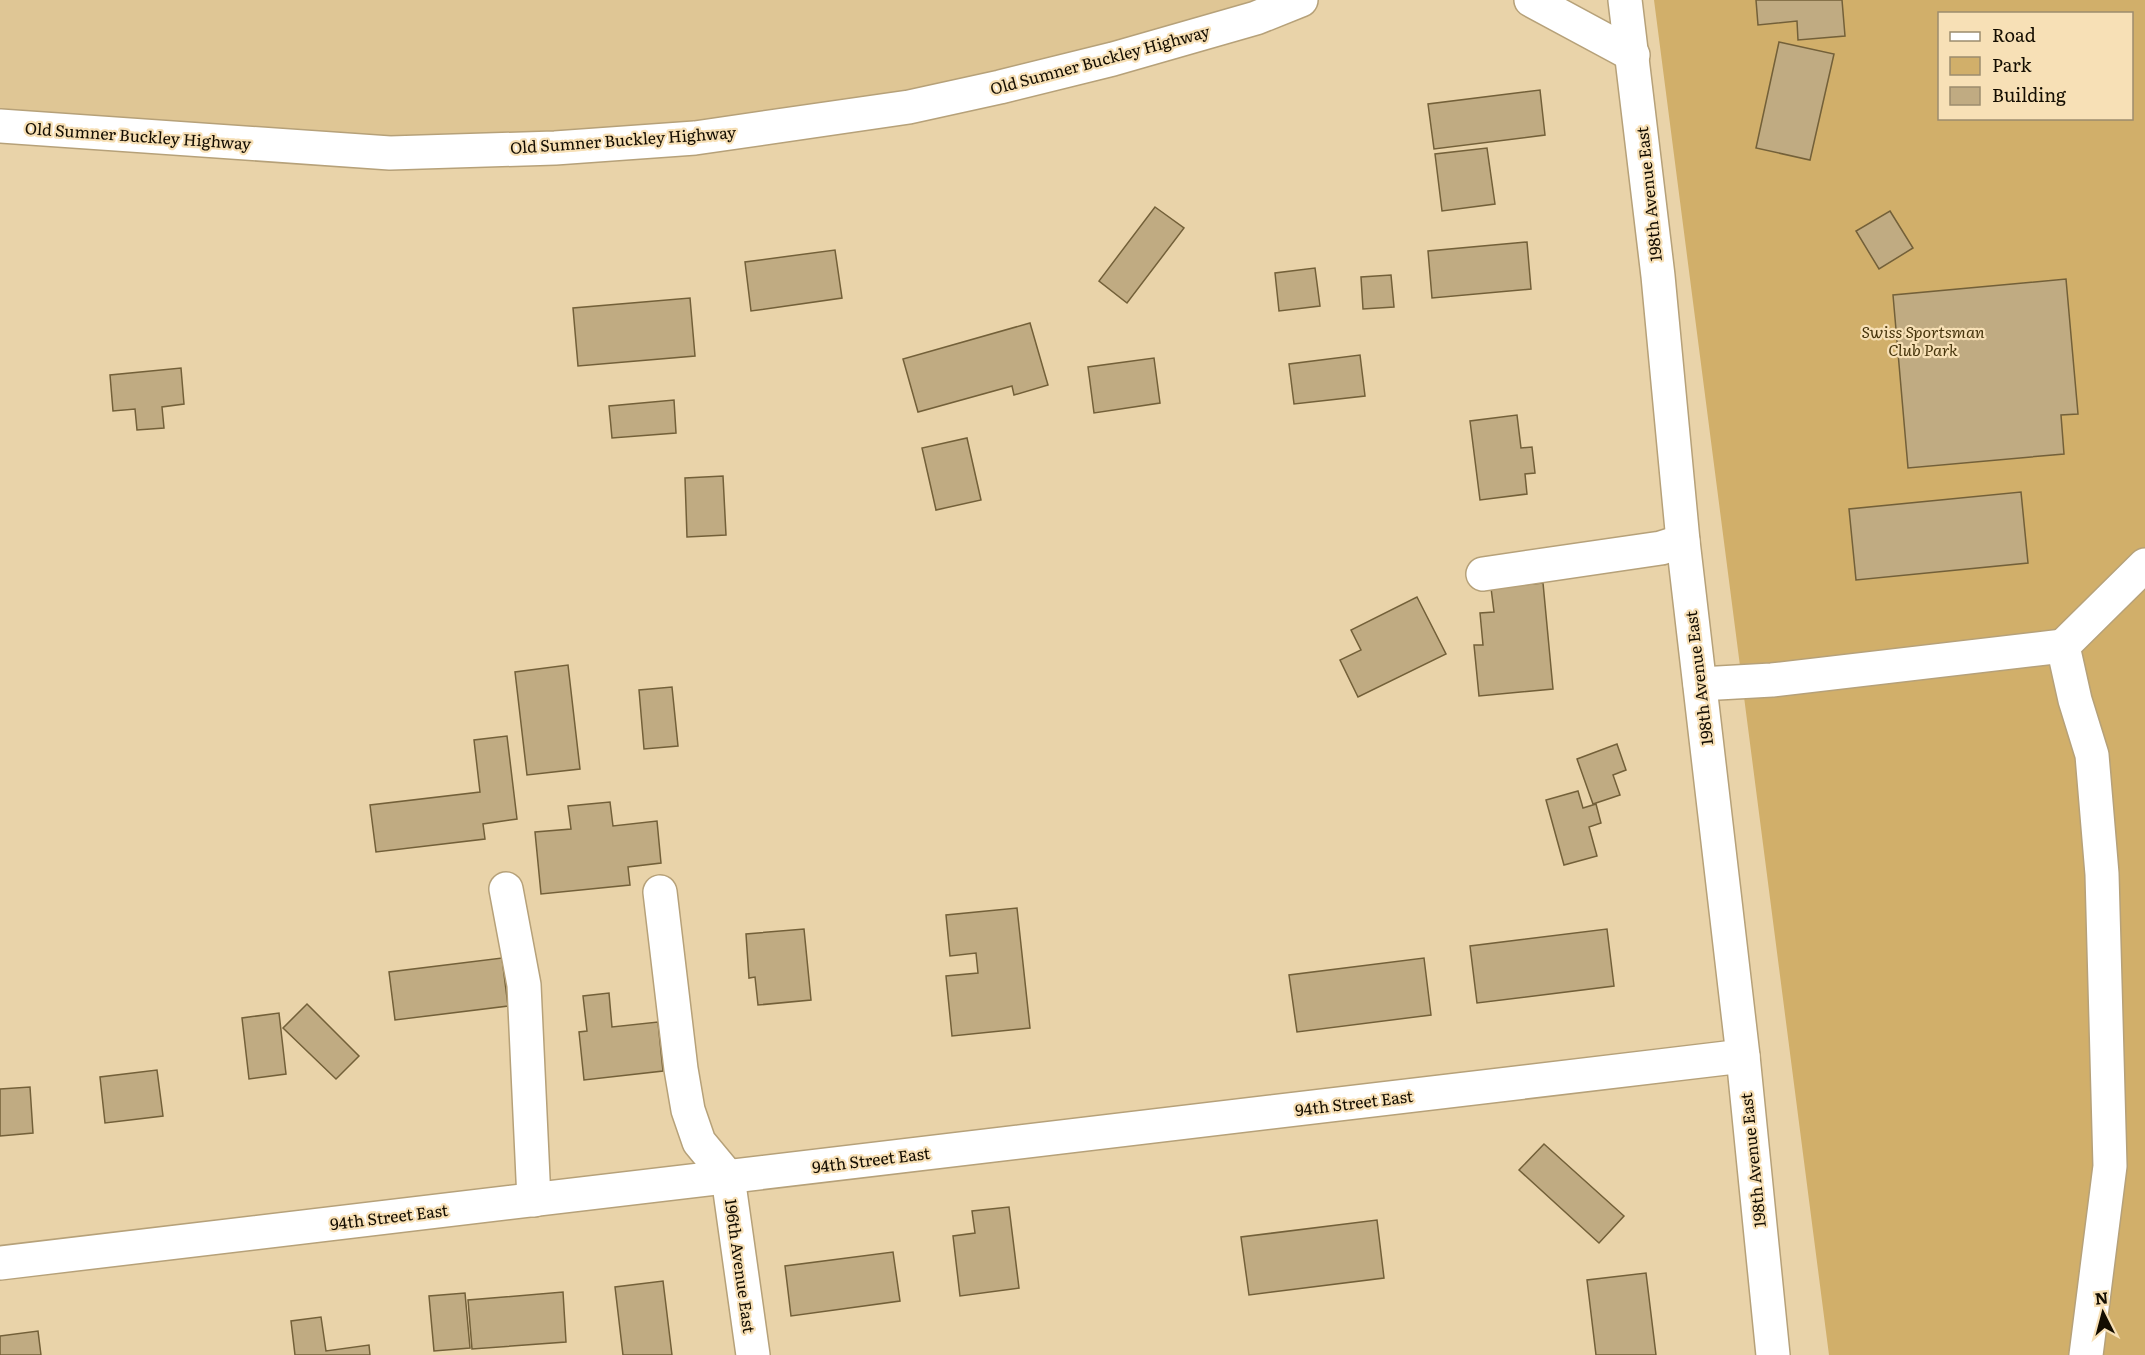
<svg xmlns="http://www.w3.org/2000/svg" width="2145" height="1355" font-family="Literata,serif">
<style>
.built{fill:#dfc695}
.green{fill:#d1af6a;fill-rule:evenodd}
.building{fill:#c0ab82;stroke:#736039;stroke-width:1.5}
.lines{fill:none;stroke-linecap:round;stroke-linejoin:round}
.minor-casing{stroke:#b6a179;stroke-width:36}
.minor{stroke:#fff;stroke-width:33}
.labels{text-anchor:middle;stroke-width:4.5;stroke-linejoin:round;paint-order:stroke}
.street-label{font-size:16px;fill:#140d01;stroke:#f7e0b6}
.park-label{font-size:16px;font-style:italic;fill:#47350d;stroke:#f7e0b6}
</style>
<rect width="100%" height="100%" fill="#e9d3a9"/>
<!-- built -->
<path class="built" d="M 0,0 L 1300,0 L 1000,87 L 695,138 L 390,153 L 0,115 Z"/>
<!-- green -->
<path class="green" d="M 1654,0 L 2145,0 L 2145,1355 L 1829,1355 ZM 1940,14 L 2132,14 L 2132,118 L 1940,118 Z"/>
<!-- building -->
<g class="building">
<path d="M 1756,0 L 1842,0 L 1845,36 L 1798,40 L 1797,21 L 1758,25 Z"/>
<path d="M 1779,42 L 1834,54 L 1810,160 L 1756,148 Z"/>
<path d="M 1540,90 L 1545,135 L 1434,149 L 1428,104 Z"/>
<path d="M 1487,148 L 1495,204 L 1442,211 L 1435,154 Z"/>
<path d="M 1155,207 L 1184,228 L 1127,303 L 1099,281 Z"/>
<path d="M 1890,211 L 1913,248 L 1879,269 L 1856,231 Z"/>
<path d="M 1527,242 L 1531,289 L 1432,298 L 1428,251 Z"/>
<path d="M 835,250 L 842,298 L 751,311 L 745,262 Z"/>
<path d="M 1315,268 L 1320,306 L 1279,311 L 1275,273 Z"/>
<path d="M 1391,275 L 1394,307 L 1363,309 L 1361,277 Z"/>
<path d="M 2066,279 L 2078,414 L 2061,415 L 2064,454 L 1908,468 L 1893,295 Z"/>
<path d="M 690,298 L 695,356 L 578,366 L 573,308 Z"/>
<path d="M 1030,323 L 1048,385 L 1014,395 L 1012,386 L 918,412 L 903,359 Z"/>
<path d="M 1360,355 L 1365,396 L 1294,404 L 1289,364 Z"/>
<path d="M 1154,358 L 1160,403 L 1094,413 L 1088,367 Z"/>
<path d="M 181,368 L 184,404 L 162,407 L 164,428 L 137,430 L 135,409 L 113,411 L 110,375 Z"/>
<path d="M 674,400 L 676,433 L 612,438 L 609,406 Z"/>
<path d="M 1517,415 L 1521,448 L 1532,447 L 1535,473 L 1525,474 L 1527,494 L 1480,500 L 1470,421 Z"/>
<path d="M 967,438 L 981,500 L 936,510 L 922,448 Z"/>
<path d="M 723,476 L 726,535 L 687,537 L 685,478 Z"/>
<path d="M 2021,492 L 2028,563 L 1856,580 L 1849,509 Z"/>
<path d="M 1543,583 L 1553,689 L 1479,696 L 1474,645 L 1483,645 L 1480,613 L 1494,612 L 1491,588 Z"/>
<path d="M 1417,597 L 1446,654 L 1358,697 L 1340,660 L 1361,650 L 1351,630 Z"/>
<path d="M 568,665 L 580,769 L 527,775 L 515,672 Z"/>
<path d="M 672,687 L 678,746 L 644,749 L 639,690 Z"/>
<path d="M 507,736 L 517,819 L 483,824 L 485,839 L 376,852 L 370,805 L 480,792 L 474,740 Z"/>
<path d="M 1617,744 L 1626,770 L 1613,775 L 1620,795 L 1593,804 L 1577,759 Z"/>
<path d="M 1578,791 L 1583,808 L 1596,804 L 1601,823 L 1589,827 L 1597,856 L 1564,865 L 1546,800 Z"/>
<path d="M 610,802 L 613,826 L 657,821 L 661,863 L 628,867 L 630,885 L 541,894 L 535,832 L 571,829 L 568,806 Z"/>
<path d="M 1017,908 L 1030,1028 L 952,1036 L 946,976 L 978,973 L 976,953 L 950,956 L 946,915 Z"/>
<path d="M 804,929 L 811,1000 L 758,1005 L 755,977 L 749,978 L 746,934 Z"/>
<path d="M 1607,929 L 1614,986 L 1477,1003 L 1470,946 Z"/>
<path d="M 502,958 L 508,1006 L 395,1020 L 389,972 Z"/>
<path d="M 1424,958 L 1431,1015 L 1297,1032 L 1289,975 Z"/>
<path d="M 609,993 L 612,1027 L 658,1022 L 663,1071 L 584,1080 L 579,1032 L 587,1031 L 583,996 Z"/>
<path d="M 307,1004 L 359,1056 L 336,1079 L 283,1028 Z"/>
<path d="M 279,1013 L 286,1074 L 249,1079 L 242,1018 Z"/>
<path d="M 157,1070 L 163,1116 L 105,1123 L 100,1077 Z"/>
<path d="M 30,1087 L 33,1133 L 0,1136 L 0,1089 Z"/>
<path d="M 1544,1144 L 1624,1216 L 1599,1243 L 1519,1170 Z"/>
<path d="M 1009,1207 L 1019,1288 L 960,1296 L 953,1236 L 975,1233 L 972,1211 Z"/>
<path d="M 1377,1220 L 1384,1278 L 1249,1295 L 1241,1237 Z"/>
<path d="M 893,1252 L 900,1301 L 791,1316 L 785,1266 Z"/>
<path d="M 1646,1273 L 1656,1355 L 1596,1355 L 1587,1280 Z"/>
<path d="M 663,1281 L 672,1355 L 623,1355 L 615,1287 Z"/>
<path d="M 563,1292 L 566,1342 L 472,1349 L 468,1300 Z"/>
<path d="M 465,1293 L 470,1348 L 434,1351 L 429,1296 Z"/>
<path d="M 321,1317 L 326,1351 L 369,1345 L 370,1355 L 295,1355 L 291,1321 Z"/>
<path d="M 38,1331 L 41,1355 L 0,1355 L 0,1336 Z"/>
</g>
<g class="lines">
<defs>
<g id="minor">
<path d="M 1531,0 L 1633,55"/>
<path d="M 1625,0 L 1658,276 L 1683,541 L 1743,1056 L 1773,1355"/>
<path d="M 0,126 L 390,153 L 555,148 L 695,138 L 909,107 L 1000,87 L 1113,59 L 1256,18 L 1301,0"/>
<path d="M 1483,574 L 1661,548 L 1683,541"/>
<path d="M 1700,684 L 1772,680 L 2063,646"/>
<path d="M 506,889 L 524,985 L 534,1200"/>
<path d="M 660,892 L 681,1069 L 688,1110 L 699,1142 L 728,1177 L 753,1355"/>
<path d="M 0,1263 L 1743,1056"/>
<path d="M 2086,1355 L 2110,1166 L 2102,874 L 2092,755 L 2075,700 L 2063,646 L 2145,565"/>
</g>
</defs>
<!-- minor casing -->
<use href="#minor" class="minor-casing"/>
<!-- minor -->
<use href="#minor" class="minor"/>
</g>
<g class="labels">
<!-- street labels -->
<g class="street-label">
<text transform="translate(1100 60) rotate(-15)" y="6">Old Sumner Buckley Highway</text>
<text transform="translate(138 136) rotate(4)" y="6">Old Sumner Buckley Highway</text>
<text transform="translate(623 140) rotate(-4)" y="6">Old Sumner Buckley Highway</text>
<text transform="translate(1649 194) rotate(-96)" y="6">198th Avenue East</text>
<text transform="translate(1699 678) rotate(-97)" y="6">198th Avenue East</text>
<text transform="translate(1354 1103) rotate(-7)" y="6">94th Street East</text>
<text transform="translate(871 1160) rotate(-7)" y="6">94th Street East</text>
<text transform="translate(1753 1160) rotate(-96)" y="6">198th Avenue East</text>
<text transform="translate(389 1217) rotate(-7)" y="6">94th Street East</text>
<text transform="translate(740 1266) rotate(82)" y="6">196th Avenue East</text>
</g>
<!-- park labels -->
<g class="park-label">
<text x="1923" y="338">Swiss Sportsman<tspan x="1923" dy="18">Club Park</tspan></text>
</g>
</g>
<!-- legend -->
<rect x="1938" y="12" width="195" height="108" fill="#f7e0b6" stroke="#9c8c6e" stroke-width="1.5"/>
<rect x="1950" y="32" width="30" height="9" fill="#ffffff" stroke="#9c8c6e" stroke-width="1.5"/>
<text x="1992" y="42" font-size="18" fill="#140d01">Road</text>
<rect x="1950" y="57" width="30" height="18" fill="#d1af6a" stroke="#9c8c6e" stroke-width="1.5"/>
<text x="1992" y="72" font-size="18" fill="#140d01">Park</text>
<rect x="1950" y="87" width="30" height="18" fill="#c0ab82" stroke="#9c8c6e" stroke-width="1.5"/>
<text x="1992" y="102" font-size="18" fill="#140d01">Building</text>
<!-- north arrow -->
<g transform="translate(2103 1313) rotate(354)" stroke="#f7e0b6" stroke-width="4.5" paint-order="stroke">
<path d="M0-4.5L10 22L0 15L-10 22Z" fill="#140d01"/>
<text y="-9" font-size="16" font-weight="bold" text-anchor="middle" fill="#140d01">N</text>
</g>
</svg>
